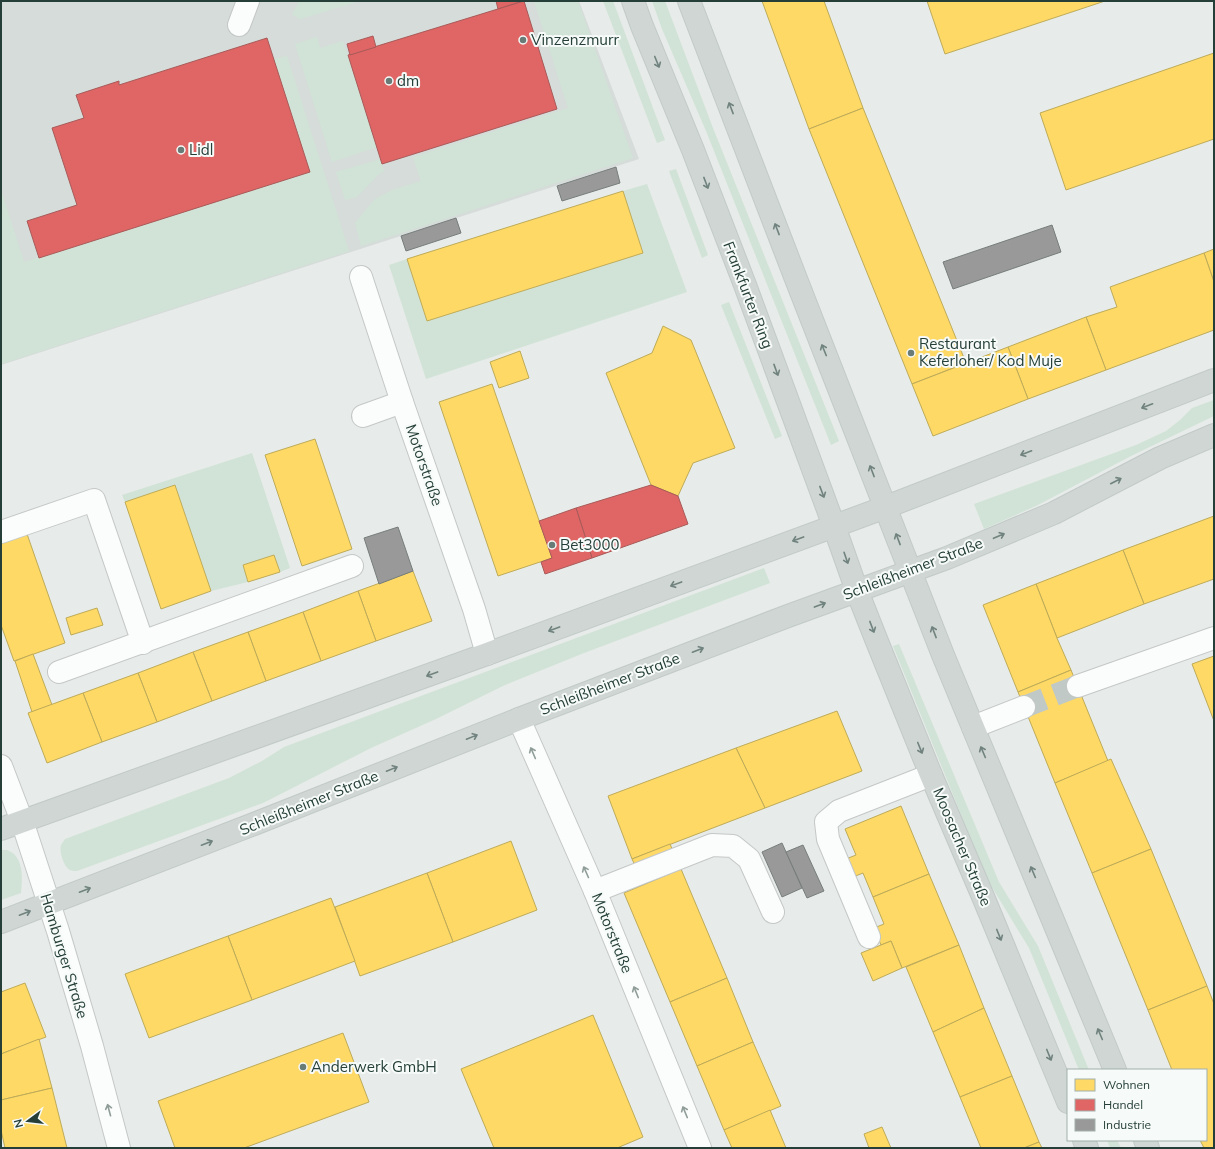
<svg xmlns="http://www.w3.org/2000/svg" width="1215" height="1149" font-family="Mulish,sans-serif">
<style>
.built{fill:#d5dcd9}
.green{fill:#d1e3d7}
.homes{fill:#ffd966;stroke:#beab58}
.shops{fill:#e06666;stroke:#a85a58}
.industry{fill:#999;stroke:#767e7c}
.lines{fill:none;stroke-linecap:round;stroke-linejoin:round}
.minor-tunnel{stroke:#c0c9c6;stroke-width:22;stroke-dasharray:22 11;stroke-linecap:butt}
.minor-casing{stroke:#c4c8c6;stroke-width:24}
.major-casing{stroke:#c2cac8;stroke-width:24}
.minor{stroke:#fbfcfc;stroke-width:22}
.major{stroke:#cfd6d4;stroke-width:22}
.oneway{stroke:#71837e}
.oneway2{stroke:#909e9a}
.poi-dot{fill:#697b76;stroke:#f6faf8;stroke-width:1.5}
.labels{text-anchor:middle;stroke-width:4;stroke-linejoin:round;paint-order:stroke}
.poi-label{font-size:15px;fill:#253f38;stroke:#f6faf8;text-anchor:start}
.street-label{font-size:15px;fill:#253f38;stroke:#f6faf8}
</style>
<rect width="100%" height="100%" fill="#e7ebe9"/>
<!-- built -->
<path class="built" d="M 1,1 L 579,1 L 639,159 L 1,365 Z"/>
<!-- green -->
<g class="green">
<path d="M 299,1 L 354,1 L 354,3 L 300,19 L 292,15 Z"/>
<path d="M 534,1 L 578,1 L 633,158 L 361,246 L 355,223 L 375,199 L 392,190 L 421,181 L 413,157 L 568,108 Z"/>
<path d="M 603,1 L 613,1 L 665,140 L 657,143 Z"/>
<path d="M 652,1 L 665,1 L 713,128 L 839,441 L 831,445 L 706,131 L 662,29 Z"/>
<path d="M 317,37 L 320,48 L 343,41 L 377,147 L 332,162 L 295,44 Z"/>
<path d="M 287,56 L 349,251 L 1,364 L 1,190 L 24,262 L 309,172 L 274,59 Z"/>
<path d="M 381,159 L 384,171 L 378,175 L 357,197 L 345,200 L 336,172 Z"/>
<path d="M 676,169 L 708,255 L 702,258 L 669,171 Z"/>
<path d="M 647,184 L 687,292 L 426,379 L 389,265 L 407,259 L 427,321 L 643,253 L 623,191 Z"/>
<path d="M 729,302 L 782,436 L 775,439 L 721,305 Z"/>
<path d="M 1214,400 L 1214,416 L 1131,456 L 1036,506 L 984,529 L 974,504 L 1136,445 L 1166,431 L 1180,420 L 1192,408 Z"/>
<path d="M 252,453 L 290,568 L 280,572 L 274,555 L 243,565 L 248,582 L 211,591 L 175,485 L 125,502 L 122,495 Z"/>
<path d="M 764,568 L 770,583 L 584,653 L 505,685 L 436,719 L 371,748 L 263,803 L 77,871 C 75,871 72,871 70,870 C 64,867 59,852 61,845 C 62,843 64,841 65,839 L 229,778 L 262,761 L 284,747 Z"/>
<path d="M 899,644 L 999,882 L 1038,946 L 1089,1070 L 1079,1070 L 1029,948 L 987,879 L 893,646 Z"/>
<path d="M 1,850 L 7,850 C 10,851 13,853 15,855 C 24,866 22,881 21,893 L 1,900 Z"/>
<path d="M 1107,1140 L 1117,1140 L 1121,1148 L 1110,1148 Z"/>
</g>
<!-- homes -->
<g class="homes">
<path d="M 762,1 L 824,1 L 863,108 L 809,129 Z"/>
<path d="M 927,1 L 1105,1 L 945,54 Z"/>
<path d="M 1214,53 L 1214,139 L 1066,190 L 1040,113 Z"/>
<path d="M 863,108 L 966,363 L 912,384 L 809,129 Z"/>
<path d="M 623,191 L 643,253 L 427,321 L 407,259 Z"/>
<path d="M 1214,249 L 1214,282 L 1204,253 Z"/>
<path d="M 1204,253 L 1214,282 L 1214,330 L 1106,370 L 1086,317 L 1117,307 L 1110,287 Z"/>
<path d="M 1086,317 L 1106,370 L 1028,399 L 1008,347 Z"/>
<path d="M 663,326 L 691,340 L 735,448 L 693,463 L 678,496 L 651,485 L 606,373 L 652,353 Z"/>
<path d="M 1008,347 L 1028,399 L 933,436 L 912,384 Z"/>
<path d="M 520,351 L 529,378 L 499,388 L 490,362 Z"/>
<path d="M 492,384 L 552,558 L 498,576 L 439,402 Z"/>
<path d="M 315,439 L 352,549 L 302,566 L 265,455 Z"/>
<path d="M 175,485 L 211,591 L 161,609 L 125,502 Z"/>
<path d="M 1214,516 L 1214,579 L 1144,604 L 1123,550 Z"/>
<path d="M 26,531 L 65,643 L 14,661 L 1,625 L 1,540 Z"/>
<path d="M 1123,550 L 1144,604 L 1057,638 L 1036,584 Z"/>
<path d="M 274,555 L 280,572 L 248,582 L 243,565 Z"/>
<path d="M 413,571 L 432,621 L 376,641 L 358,591 Z"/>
<path d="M 1036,584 L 1057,638 L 1071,670 L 1018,692 L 983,605 Z"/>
<path d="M 358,591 L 376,641 L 321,661 L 303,612 Z"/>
<path d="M 97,608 L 103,625 L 71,635 L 66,618 Z"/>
<path d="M 303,612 L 321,661 L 266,681 L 248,632 Z"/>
<path d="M 248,632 L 266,681 L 212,701 L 193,652 Z"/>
<path d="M 193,652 L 212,701 L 157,722 L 138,673 Z"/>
<path d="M 33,654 L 52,705 L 32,712 L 15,661 Z"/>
<path d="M 1214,656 L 1214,721 L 1192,664 Z"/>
<path d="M 1071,670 L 1108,761 L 1055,783 L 1018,692 Z"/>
<path d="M 138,673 L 157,722 L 102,742 L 83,693 Z"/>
<path d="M 83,693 L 102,742 L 47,763 L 28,713 Z"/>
<path d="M 837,711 L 862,771 L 765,808 L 736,748 Z"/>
<path d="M 736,748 L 765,808 L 632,859 L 608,796 Z"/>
<path d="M 1111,759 L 1151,849 L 1092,873 L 1055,783 Z"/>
<path d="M 901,806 L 929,874 L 873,897 L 863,873 L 853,877 L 846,859 L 856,855 L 845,829 Z"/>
<path d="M 511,841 L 537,910 L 453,942 L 427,873 Z"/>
<path d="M 670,844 L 681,869 L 644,884 L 632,859 Z"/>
<path d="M 1151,849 L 1207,986 L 1148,1010 L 1092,873 Z"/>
<path d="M 681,869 L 727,978 L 670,1002 L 624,893 Z"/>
<path d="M 427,873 L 453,942 L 360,976 L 335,907 Z"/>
<path d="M 929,874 L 959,945 L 902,968 L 891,941 L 881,945 L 874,928 L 884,924 L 873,897 Z"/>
<path d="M 331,898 L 355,961 L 252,1000 L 228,936 Z"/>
<path d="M 228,936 L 252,1000 L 149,1038 L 125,974 Z"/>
<path d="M 891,941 L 902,968 L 873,981 L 861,953 Z"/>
<path d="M 959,945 L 984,1008 L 933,1032 L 906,967 Z"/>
<path d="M 727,978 L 753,1042 L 697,1066 L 670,1002 Z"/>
<path d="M 25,983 L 46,1037 L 1,1054 L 1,992 Z"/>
<path d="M 1207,986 L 1214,1004 L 1214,1148 L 1204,1148 L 1200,1140 L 1206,1140 L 1206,1070 L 1172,1070 L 1148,1010 Z"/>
<path d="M 984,1008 L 1012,1076 L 960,1097 L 933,1032 Z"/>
<path d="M 593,1015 L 643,1137 L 617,1148 L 494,1148 L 461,1069 Z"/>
<path d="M 343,1033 L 369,1102 L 244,1148 L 175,1148 L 158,1101 Z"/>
<path d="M 39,1039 L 52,1088 L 1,1100 L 1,1054 Z"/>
<path d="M 753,1042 L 781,1106 L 724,1130 L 697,1066 Z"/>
<path d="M 1012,1076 L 1039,1142 L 1024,1148 L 981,1148 L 960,1097 Z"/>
<path d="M 52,1088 L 67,1148 L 5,1148 L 1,1130 L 1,1100 Z"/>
<path d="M 770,1110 L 786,1148 L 732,1148 L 724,1130 Z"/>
<path d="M 882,1127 L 891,1148 L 869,1148 L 864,1134 Z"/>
<path d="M 1039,1142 L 1042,1148 L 1024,1148 Z"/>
</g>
<!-- shops -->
<g class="shops">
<path d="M 496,1 L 519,1 L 520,2 L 498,9 Z"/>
<path d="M 524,1 L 557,109 L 382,164 L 348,55 Z"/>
<path d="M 373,36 L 376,47 L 350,55 L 347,44 Z"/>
<path d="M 267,38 L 310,172 L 39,258 L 27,221 L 77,205 L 52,128 L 84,118 L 76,95 L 119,81 L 119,85 Z"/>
<path d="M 651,485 L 678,496 L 688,524 L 592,558 L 576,508 Z"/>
<path d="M 576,508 L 592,558 L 545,574 L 541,562 L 552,558 L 539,521 Z"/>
</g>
<!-- industry -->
<g class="industry">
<path d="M 616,167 L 620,183 L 562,201 L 557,186 Z"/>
<path d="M 456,218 L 461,233 L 406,251 L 401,236 Z"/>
<path d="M 1052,225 L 1061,252 L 953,289 L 943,262 Z"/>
<path d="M 398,527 L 413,571 L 379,584 L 364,538 Z"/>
<path d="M 782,843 L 802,888 L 782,897 L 762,852 Z"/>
<path d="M 803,845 L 824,891 L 807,898 L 786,852 Z"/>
</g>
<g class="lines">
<!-- minor-tunnel -->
<path class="minor-tunnel" d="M 1024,707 L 1078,686"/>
<defs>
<g id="minor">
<path d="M 239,25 L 248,1"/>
<path d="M 361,277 L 402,402 L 474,609 L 487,654"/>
<path d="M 363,416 L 402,402"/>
<path d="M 1,532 L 94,500 L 143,643"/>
<path d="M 59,672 L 352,566"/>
<path d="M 1078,686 L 1214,638"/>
<path d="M 519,719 L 595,891 L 700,1148"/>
<path d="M 973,727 L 1024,707"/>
<path d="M 1,766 L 22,821 L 58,931 L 92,1046 L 119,1148"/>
<path d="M 595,891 L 712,845 L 733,846 L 749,859 L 773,912"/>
<path d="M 869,937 L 828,839 L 826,822 L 839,811 L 931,775"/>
</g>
<g id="major">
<path d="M 633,1 L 642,26 L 693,150 L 745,285 L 834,526 L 857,591 L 876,639 L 931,775 L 984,899 L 1068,1102"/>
<path d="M 689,1 L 796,279 L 943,655 L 1115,1070"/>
<path d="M 1,829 L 487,654 L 886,507 L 1214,380"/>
<path d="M 1,922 L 254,824 L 519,719 L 788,616 L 947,558 L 1054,513 L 1160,458 L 1214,435"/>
<path d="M 1084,1140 L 1087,1148"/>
<path d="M 1145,1140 L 1148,1148"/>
</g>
</defs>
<!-- minor casing -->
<use href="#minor" class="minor-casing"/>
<!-- major casing -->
<use href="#major" class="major-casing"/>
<!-- minor -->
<use href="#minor" class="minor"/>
<!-- major -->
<use href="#major" class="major"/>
</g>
<!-- one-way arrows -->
<defs><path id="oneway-shaft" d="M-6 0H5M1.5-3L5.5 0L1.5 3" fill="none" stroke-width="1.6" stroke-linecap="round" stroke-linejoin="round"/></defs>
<g class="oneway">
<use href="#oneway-shaft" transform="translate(657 62) rotate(68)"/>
<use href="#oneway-shaft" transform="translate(731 108) rotate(-111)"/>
<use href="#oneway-shaft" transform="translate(706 183) rotate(69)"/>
<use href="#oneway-shaft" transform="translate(777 229) rotate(-111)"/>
<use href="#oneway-shaft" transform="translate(824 350) rotate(-112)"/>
<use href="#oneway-shaft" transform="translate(776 370) rotate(70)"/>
<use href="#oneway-shaft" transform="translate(1147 406) rotate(159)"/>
<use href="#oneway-shaft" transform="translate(1026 453) rotate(159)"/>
<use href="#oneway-shaft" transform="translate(872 471) rotate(-111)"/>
<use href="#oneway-shaft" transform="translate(1116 481) rotate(-27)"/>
<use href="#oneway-shaft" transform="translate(822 492) rotate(69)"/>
<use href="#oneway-shaft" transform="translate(999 536) rotate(-23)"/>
<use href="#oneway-shaft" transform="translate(798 539) rotate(160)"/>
<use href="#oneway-shaft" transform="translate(898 539) rotate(-111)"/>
<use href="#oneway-shaft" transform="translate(846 558) rotate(71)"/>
<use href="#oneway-shaft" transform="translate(676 584) rotate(160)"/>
<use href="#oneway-shaft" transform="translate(820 605) rotate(-20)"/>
<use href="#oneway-shaft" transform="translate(872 627) rotate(69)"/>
<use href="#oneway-shaft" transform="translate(554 629) rotate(160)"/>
<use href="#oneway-shaft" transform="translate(934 632) rotate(-111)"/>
<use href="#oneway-shaft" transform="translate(698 650) rotate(-21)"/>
<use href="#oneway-shaft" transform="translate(432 674) rotate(160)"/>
<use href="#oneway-shaft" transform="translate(472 737) rotate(-22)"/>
<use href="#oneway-shaft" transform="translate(920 748) rotate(68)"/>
<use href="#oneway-shaft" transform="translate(983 752) rotate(-113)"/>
<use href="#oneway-shaft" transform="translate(392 769) rotate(-22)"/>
<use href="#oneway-shaft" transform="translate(207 843) rotate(-21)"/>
<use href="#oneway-shaft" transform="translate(1033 872) rotate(-113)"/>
<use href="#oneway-shaft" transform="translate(85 890) rotate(-21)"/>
<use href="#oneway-shaft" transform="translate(25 913) rotate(-21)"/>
<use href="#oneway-shaft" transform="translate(999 935) rotate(68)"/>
<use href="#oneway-shaft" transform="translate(1100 1034) rotate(-113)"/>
<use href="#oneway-shaft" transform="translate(1049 1055) rotate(68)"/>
</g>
<g class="oneway2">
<use href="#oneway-shaft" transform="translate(533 753) rotate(-113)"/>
<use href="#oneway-shaft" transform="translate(586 872) rotate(-114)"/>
<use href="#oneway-shaft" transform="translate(636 992) rotate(-112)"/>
<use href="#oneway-shaft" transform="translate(109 1110) rotate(-105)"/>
<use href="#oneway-shaft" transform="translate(685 1112) rotate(-112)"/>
</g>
<!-- markers -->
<g class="poi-dot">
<circle cx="523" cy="40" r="4"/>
<circle cx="389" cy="81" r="4"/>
<circle cx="181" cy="150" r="4"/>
<circle cx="911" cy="353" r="4"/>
<circle cx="552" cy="545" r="4"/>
<circle cx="303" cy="1067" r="4"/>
</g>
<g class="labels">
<!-- poi labels -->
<g class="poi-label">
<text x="531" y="45">Vinzenzmurr</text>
<text x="397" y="86">dm</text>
<text x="189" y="155">Lidl</text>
<text x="919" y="349">Restaurant<tspan x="919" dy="17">Keferloher/ Kod Muje</tspan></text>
<text x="560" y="550">Bet3000</text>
<text x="311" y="1072">Anderwerk GmbH</text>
</g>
<!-- street labels -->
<g class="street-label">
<text transform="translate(748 295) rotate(69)" y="5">Frankfurter Ring</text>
<text transform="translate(424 465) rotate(71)" y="5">Motorstraße</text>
<text transform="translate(913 569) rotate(-21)" y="5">Schleißheimer Straße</text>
<text transform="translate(610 684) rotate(-21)" y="5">Schleißheimer Straße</text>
<text transform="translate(309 803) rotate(-22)" y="5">Schleißheimer Straße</text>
<text transform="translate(962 847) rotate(67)" y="5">Moosacher Straße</text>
<text transform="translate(612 933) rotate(68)" y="5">Motorstraße</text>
<text transform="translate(64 956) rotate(73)" y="5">Hamburger Straße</text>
</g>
</g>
<!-- border -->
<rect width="1215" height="1149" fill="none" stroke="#253f38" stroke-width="4"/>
<!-- legend -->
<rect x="1067" y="1069" width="140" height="72" fill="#f6faf8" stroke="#a2afab"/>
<rect x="1075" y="1079" width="20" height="12" fill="#ffd966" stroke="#a2afab"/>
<text x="1103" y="1089" font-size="12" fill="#253f38">Wohnen</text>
<rect x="1075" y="1099" width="20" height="12" fill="#e06666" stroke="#a2afab"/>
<text x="1103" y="1109" font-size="12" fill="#253f38">Handel</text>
<rect x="1075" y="1119" width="20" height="12" fill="#999999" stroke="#a2afab"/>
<text x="1103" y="1129" font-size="12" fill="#253f38">Industrie</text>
<!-- north arrow -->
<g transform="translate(28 1121) rotate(255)" stroke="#f6faf8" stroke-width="3" paint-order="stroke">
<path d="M0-3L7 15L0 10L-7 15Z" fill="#253f38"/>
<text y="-6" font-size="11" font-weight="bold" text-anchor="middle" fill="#253f38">N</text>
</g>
</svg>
